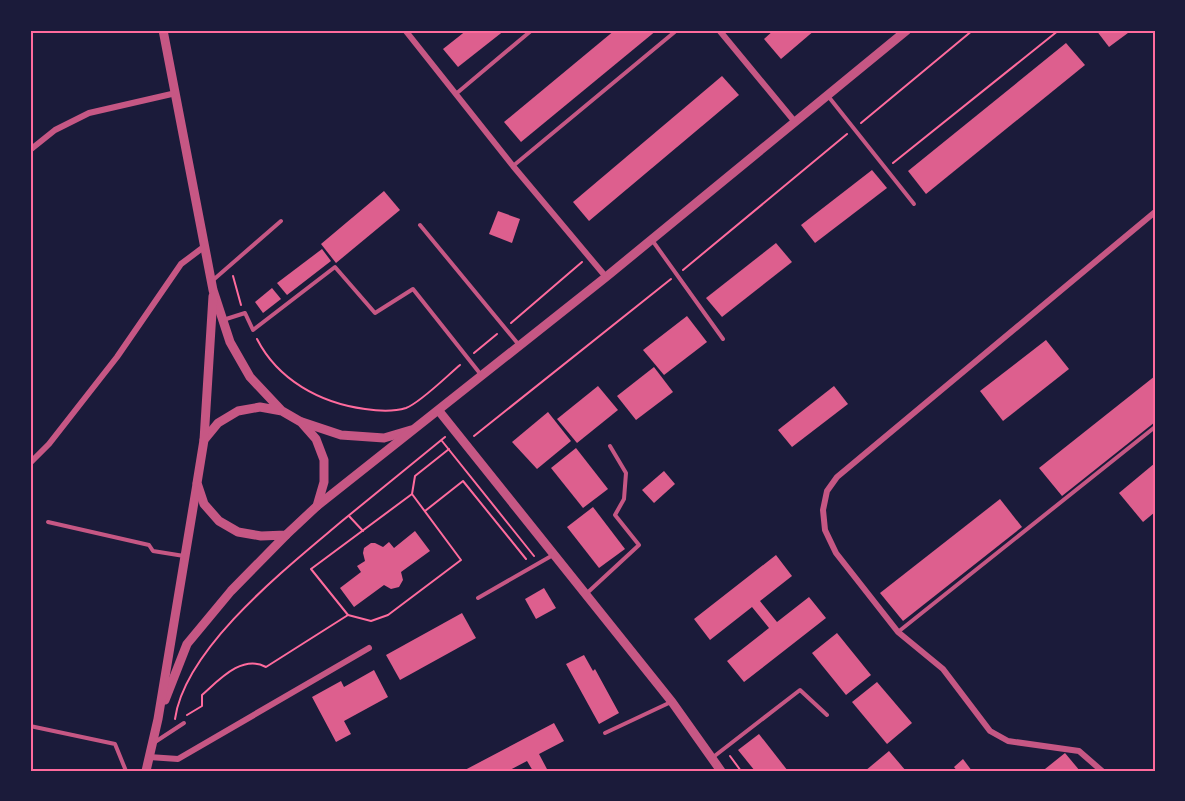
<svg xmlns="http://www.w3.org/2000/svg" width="1185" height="801" font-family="'Open Sans',sans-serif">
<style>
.building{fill:#dd5f8e}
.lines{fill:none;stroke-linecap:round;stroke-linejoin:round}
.path{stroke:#ff6b9d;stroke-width:2}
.service{stroke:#c65784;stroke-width:4}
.minor{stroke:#c65784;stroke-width:6}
.tertiary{stroke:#c65784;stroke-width:9}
.neatline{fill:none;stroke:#ff6b9d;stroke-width:2}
</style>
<rect width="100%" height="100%" fill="#1b1b3a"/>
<!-- building -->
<g class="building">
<path d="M 467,30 L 505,30 L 458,67 L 443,49 Z"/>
<path d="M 615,30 L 657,30 L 521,142 L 504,122 Z"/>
<path d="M 774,30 L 815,30 L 781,59 L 764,39 Z"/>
<path d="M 1096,30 L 1132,30 L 1109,47 Z"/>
<path d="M 1066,43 L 1085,65 L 926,194 L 908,171 Z"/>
<path d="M 722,76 L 739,95 L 589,221 L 573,202 Z"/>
<path d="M 872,170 L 887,188 L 815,243 L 801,225 Z"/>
<path d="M 384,191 L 400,210 L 336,263 L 321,244 Z"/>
<path d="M 498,211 L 520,219 L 512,243 L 489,234 Z"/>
<path d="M 776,243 L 792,262 L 722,317 L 706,298 Z"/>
<path d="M 322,249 L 331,261 L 287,295 L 277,283 Z"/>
<path d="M 272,288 L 281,299 L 263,313 L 255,302 Z"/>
<path d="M 687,316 L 707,342 L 664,375 L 643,350 Z"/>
<path d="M 1046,340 L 1069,369 L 1003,421 L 980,391 Z"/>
<path d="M 654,367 L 673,392 L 636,420 L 617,396 Z"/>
<path d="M 1155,376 L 1155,422 L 1062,496 L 1039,468 Z"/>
<path d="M 598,386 L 618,410 L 577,443 L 557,419 Z"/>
<path d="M 834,386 L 848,404 L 792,447 L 778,430 Z"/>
<path d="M 548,412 L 571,441 L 537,469 L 512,442 Z"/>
<path d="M 576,448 L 608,489 L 583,508 L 551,468 Z"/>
<path d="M 1155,463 L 1155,512 L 1143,522 L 1119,493 Z"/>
<path d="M 664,471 L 675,484 L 654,503 L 642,490 Z"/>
<path d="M 1000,499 L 1022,527 L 903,621 L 880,593 Z"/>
<path d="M 593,507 L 625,549 L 599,568 L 567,527 Z"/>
<path d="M 415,531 L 430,551 L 401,572 L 403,580 L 399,587 L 391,589 L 384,585 L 354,607 L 340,588 L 361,572 L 357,566 L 365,561 L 363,553 L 364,548 L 371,543 L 375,543 L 383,547 L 389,542 L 394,548 Z"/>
<path d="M 776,555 L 792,576 L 760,601 L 777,622 L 809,597 L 826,618 L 744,682 L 727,661 L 769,628 L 752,607 L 710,640 L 694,619 Z"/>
<path d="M 544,588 L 556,608 L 536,619 L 525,599 Z"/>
<path d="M 462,613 L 476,638 L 400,680 L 386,655 Z"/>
<path d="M 837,633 L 871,675 L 846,695 L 812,653 Z"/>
<path d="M 584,655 L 593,671 L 595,669 L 619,713 L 599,724 L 566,664 Z"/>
<path d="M 374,670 L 388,697 L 344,721 L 351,734 L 336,742 L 312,697 L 341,681 L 344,687 Z"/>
<path d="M 877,682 L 912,723 L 887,744 L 852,702 Z"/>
<path d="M 554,723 L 564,741 L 539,754 L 548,771 L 533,771 L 527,761 L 508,771 L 463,771 Z"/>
<path d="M 759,734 L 788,771 L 755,771 L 738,750 Z"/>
<path d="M 889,751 L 906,771 L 865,771 Z"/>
<path d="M 1065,753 L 1080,771 L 1046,771 L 1045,769 Z"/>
<path d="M 963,759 L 972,771 L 957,771 L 954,767 Z"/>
</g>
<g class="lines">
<!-- path -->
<g class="path">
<path d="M 861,123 L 973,30"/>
<path d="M 893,163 L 1059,30"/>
<path d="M 683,270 L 847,134"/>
<path d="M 233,276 L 241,305"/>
<path d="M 511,323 L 582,262"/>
<path d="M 257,339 C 278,380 320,403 365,409 C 378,411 393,412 406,408 C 420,403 448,375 460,365"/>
<path d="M 474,353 L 497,334"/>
<path d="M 474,436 L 671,279"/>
<path d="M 442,441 L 534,556"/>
<path d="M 412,494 L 461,560 L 388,615 L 371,621 L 348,615 L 311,569 L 412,494 L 415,476 L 449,449"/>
<path d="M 425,511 L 463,481 L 526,559"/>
<path d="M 349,516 L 363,531"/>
<path d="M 187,715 L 202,706 L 202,695 C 219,680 242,654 266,667 L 348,615"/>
<path d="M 175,719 C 185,647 289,566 342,521 C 376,493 411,465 445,437"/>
<path d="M 730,756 L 741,771"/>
</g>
<!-- service -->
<g class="service">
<path d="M 457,93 L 532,30"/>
<path d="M 828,96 L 914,204"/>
<path d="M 513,166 L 677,30"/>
<path d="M 420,225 L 519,345"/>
<path d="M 652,240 L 723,339"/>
<path d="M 212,281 L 281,221"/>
<path d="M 223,320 L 245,313 L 253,330 L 335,267 L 375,313 L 413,289 L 482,376"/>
<path d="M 48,522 L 149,545 L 153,551 L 184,556"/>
<path d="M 586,594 L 639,545 L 615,515 L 624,499 L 626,473 L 610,446"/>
<path d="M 478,598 L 553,555"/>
<path d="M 898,632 L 1155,427"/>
<path d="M 30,726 L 115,744 L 126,771"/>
<path d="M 605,733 L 671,702"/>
<path d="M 155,742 L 184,723"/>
<path d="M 712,758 L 800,690 L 827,715"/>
</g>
<!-- minor -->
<g class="minor">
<path d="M 405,30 L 513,166 L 606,277"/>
<path d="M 719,30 L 795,122"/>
<path d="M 30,150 L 55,130 L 89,113 L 176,93"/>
<path d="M 30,463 L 49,444 L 117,357 L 181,264 L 205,246"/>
<path d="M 149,757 L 178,759 L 369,648"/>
<path d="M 1102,771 L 1079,751 L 1008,741 L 990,731 L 943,669 L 898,632 L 836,553 L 825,530 L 823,510 L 827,491 L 837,477 L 1155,212"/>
</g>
<!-- tertiary -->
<g class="tertiary">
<path d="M 163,30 L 213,290 L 230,342 L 250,377 L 282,411 L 301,422 L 316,439 L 324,460 L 324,482 L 317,506 L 286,535 L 261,536 L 238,532 L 219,521 L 204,504 L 197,483 L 204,440 L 218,423 L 238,411 L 260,407 L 282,411"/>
<path d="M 439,411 L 672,702 L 721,771"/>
<path d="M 302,422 L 341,435 L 384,438 L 411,430"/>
<path d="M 204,440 L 213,296"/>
<path d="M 317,506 L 606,277 L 907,30"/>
<path d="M 165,700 L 187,644 L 231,591 L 286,535"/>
<path d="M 146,771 L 158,719 L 197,484"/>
</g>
</g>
<!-- border -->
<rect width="1185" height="801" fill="none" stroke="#1b1b3a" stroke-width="63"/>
<rect x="32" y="32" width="1122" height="738" class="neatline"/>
</svg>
